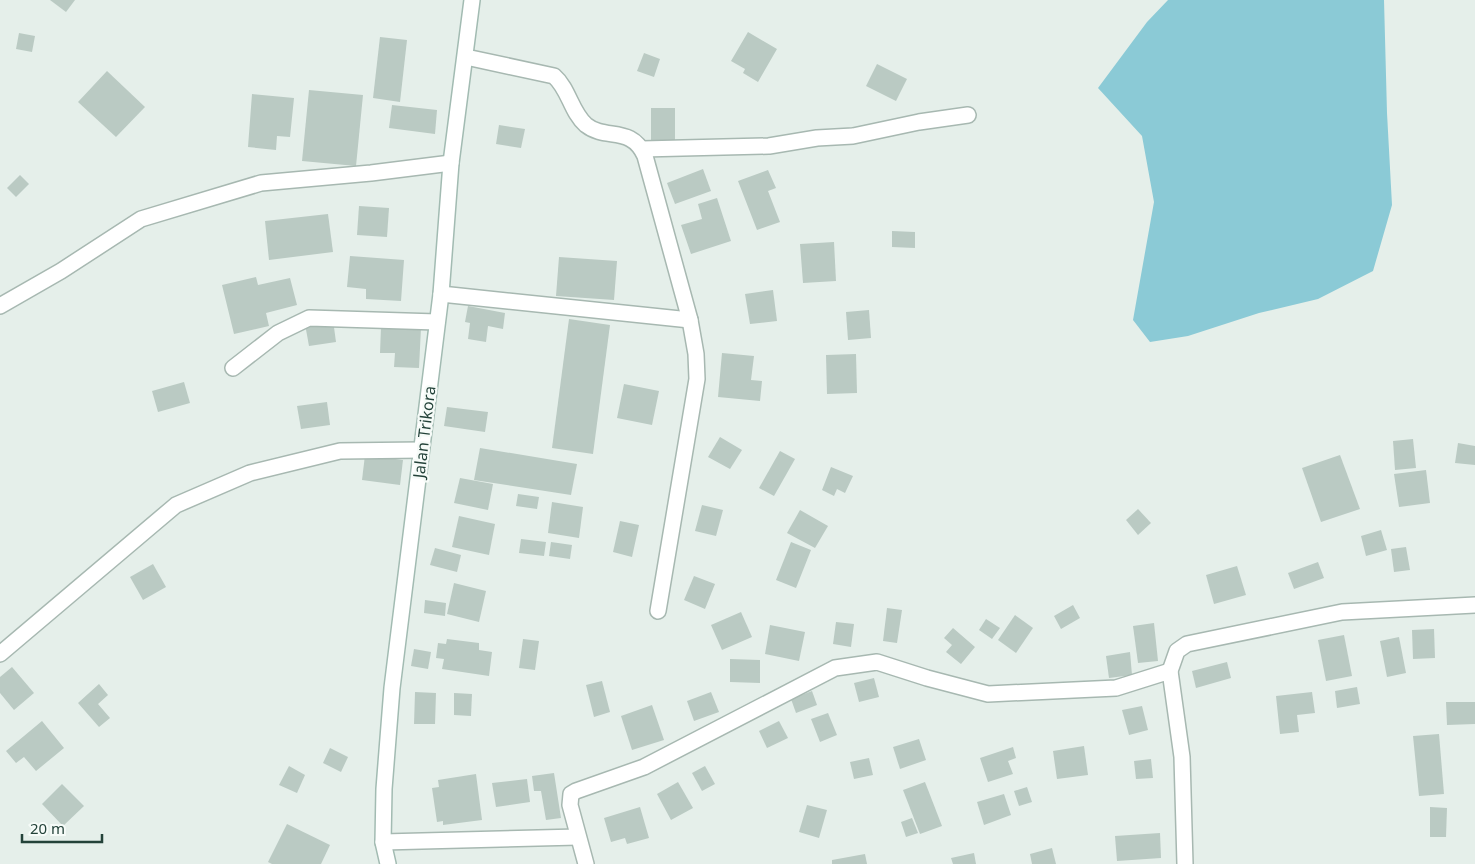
<svg xmlns="http://www.w3.org/2000/svg" width="1475" height="864" font-family="'Noto Sans',sans-serif">
<style>
.water{fill:#8bcad6}
.building{fill:#bacac3}
.lines{fill:none;stroke-linecap:round;stroke-linejoin:round}
.street-casing{stroke:#a7b8b1;stroke-width:18}
.secondary-casing{stroke:#a2bbb2;stroke-width:18}
.street{stroke:#fff;stroke-width:15}
.secondary{stroke:#fff;stroke-width:15}
.labels{text-anchor:middle;stroke-width:4.5;stroke-linejoin:round;paint-order:stroke}
.street-label{font-size:16px;fill:#234239;stroke:#f6fbf8}
</style>
<rect width="100%" height="100%" fill="#e5efea"/>
<!-- water -->
<path class="water" d="M 1168,0 L 1384,0 L 1387,113 L 1392,205 L 1373,271 L 1318,299 L 1259,313 L 1188,336 L 1150,342 L 1133,320 L 1154,202 L 1142,136 L 1098,88 L 1147,22 Z"/>
<!-- building -->
<g class="building">
<path d="M 50,0 L 75,0 L 66,12 Z"/>
<path d="M 748,32 L 777,49 L 758,82 L 743,73 L 745,69 L 731,61 Z"/>
<path d="M 19,33 L 35,36 L 32,52 L 16,49 Z"/>
<path d="M 380,37 L 407,40 L 400,102 L 373,98 Z"/>
<path d="M 644,53 L 660,59 L 654,77 L 637,71 Z"/>
<path d="M 877,64 L 907,79 L 896,101 L 866,86 Z"/>
<path d="M 107,71 L 145,107 L 116,137 L 78,102 Z"/>
<path d="M 309,90 L 363,95 L 356,166 L 302,161 Z"/>
<path d="M 252,94 L 294,98 L 290,137 L 277,136 L 276,150 L 248,147 Z"/>
<path d="M 392,105 L 437,110 L 435,134 L 389,128 Z"/>
<rect x="651" y="108" width="24" height="32"/>
<path d="M 499,125 L 525,129 L 521,148 L 496,144 Z"/>
<path d="M 703,169 L 711,191 L 675,204 L 667,183 Z"/>
<path d="M 768,170 L 776,188 L 768,191 L 780,222 L 757,230 L 738,181 Z"/>
<path d="M 20,175 L 29,184 L 16,197 L 7,188 Z"/>
<path d="M 717,198 L 731,241 L 691,254 L 681,225 L 702,219 L 698,204 Z"/>
<path d="M 359,206 L 389,208 L 387,237 L 357,235 Z"/>
<path d="M 328,214 L 333,252 L 269,260 L 265,221 Z"/>
<path d="M 892,231 L 915,232 L 915,248 L 892,247 Z"/>
<path d="M 834,242 L 836,281 L 803,283 L 800,244 Z"/>
<path d="M 350,256 L 404,260 L 401,301 L 366,299 L 366,289 L 347,287 Z"/>
<path d="M 559,257 L 617,261 L 614,300 L 556,296 Z"/>
<path d="M 256,277 L 258,285 L 290,278 L 297,305 L 266,313 L 269,326 L 234,334 L 222,285 Z"/>
<path d="M 773,290 L 777,321 L 750,324 L 745,294 Z"/>
<path d="M 468,306 L 505,313 L 503,329 L 488,326 L 486,342 L 468,339 L 470,323 L 465,322 Z"/>
<path d="M 869,310 L 871,338 L 848,340 L 846,312 Z"/>
<path d="M 569,319 L 610,325 L 593,454 L 552,448 Z"/>
<path d="M 333,320 L 336,342 L 309,346 L 305,324 Z"/>
<path d="M 381,327 L 421,328 L 419,368 L 394,367 L 395,353 L 380,353 Z"/>
<path d="M 722,353 L 754,356 L 751,380 L 762,381 L 760,401 L 718,397 Z"/>
<path d="M 856,354 L 857,393 L 827,394 L 826,355 Z"/>
<path d="M 184,382 L 190,403 L 158,412 L 152,391 Z"/>
<path d="M 624,384 L 659,391 L 652,425 L 617,418 Z"/>
<path d="M 327,402 L 330,425 L 301,429 L 297,406 Z"/>
<path d="M 447,407 L 488,412 L 485,432 L 444,426 Z"/>
<path d="M 720,437 L 742,450 L 730,469 L 708,457 Z"/>
<path d="M 1413,439 L 1416,468 L 1395,470 L 1393,441 Z"/>
<path d="M 1458,443 L 1475,446 L 1475,465 L 1455,463 Z"/>
<path d="M 480,448 L 577,464 L 571,495 L 474,480 Z"/>
<path d="M 780,451 L 795,459 L 774,496 L 759,488 Z"/>
<path d="M 365,455 L 403,460 L 400,485 L 362,480 Z"/>
<path d="M 1340,455 L 1360,509 L 1321,522 L 1302,468 Z"/>
<path d="M 831,467 L 853,476 L 845,493 L 837,489 L 834,496 L 822,490 Z"/>
<path d="M 1426,470 L 1430,503 L 1399,507 L 1394,474 Z"/>
<path d="M 460,478 L 493,484 L 488,510 L 454,503 Z"/>
<path d="M 518,494 L 539,497 L 537,509 L 516,506 Z"/>
<path d="M 552,502 L 583,507 L 579,538 L 548,533 Z"/>
<path d="M 702,505 L 723,510 L 716,536 L 695,531 Z"/>
<path d="M 1138,509 L 1151,523 L 1138,535 L 1126,520 Z"/>
<path d="M 800,510 L 828,526 L 815,548 L 787,533 Z"/>
<path d="M 459,516 L 495,524 L 489,555 L 452,547 Z"/>
<path d="M 620,521 L 639,525 L 632,557 L 613,552 Z"/>
<path d="M 1381,530 L 1387,550 L 1366,556 L 1361,536 Z"/>
<path d="M 521,539 L 546,542 L 544,556 L 519,553 Z"/>
<path d="M 551,542 L 572,545 L 570,559 L 549,556 Z"/>
<path d="M 791,542 L 811,550 L 796,588 L 776,580 Z"/>
<path d="M 1406,547 L 1410,570 L 1394,572 L 1391,549 Z"/>
<path d="M 435,548 L 461,555 L 457,572 L 430,565 Z"/>
<path d="M 1318,562 L 1324,578 L 1294,589 L 1288,573 Z"/>
<path d="M 153,564 L 166,587 L 143,600 L 130,577 Z"/>
<path d="M 1237,566 L 1246,595 L 1214,604 L 1206,575 Z"/>
<path d="M 694,576 L 715,584 L 705,609 L 684,600 Z"/>
<path d="M 454,583 L 486,591 L 479,622 L 447,614 Z"/>
<path d="M 425,600 L 446,603 L 445,616 L 424,613 Z"/>
<path d="M 1073,605 L 1080,618 L 1061,629 L 1054,616 Z"/>
<path d="M 887,608 L 902,610 L 897,643 L 883,641 Z"/>
<path d="M 741,612 L 752,637 L 722,650 L 711,625 Z"/>
<path d="M 1015,615 L 1033,628 L 1016,653 L 998,640 Z"/>
<path d="M 986,619 L 1000,628 L 992,639 L 979,630 Z"/>
<path d="M 836,622 L 854,624 L 851,647 L 833,644 Z"/>
<path d="M 1154,623 L 1158,661 L 1138,663 L 1133,626 Z"/>
<path d="M 770,625 L 805,632 L 799,661 L 765,654 Z"/>
<path d="M 953,628 L 975,647 L 961,664 L 946,652 L 952,645 L 944,638 Z"/>
<path d="M 1434,629 L 1435,658 L 1413,659 L 1412,630 Z"/>
<path d="M 1344,635 L 1352,676 L 1326,681 L 1318,640 Z"/>
<path d="M 1399,637 L 1406,673 L 1387,677 L 1380,641 Z"/>
<path d="M 447,639 L 479,643 L 479,650 L 492,652 L 489,676 L 442,669 L 444,659 L 436,658 L 438,643 L 446,644 Z"/>
<path d="M 523,639 L 539,641 L 535,670 L 519,668 Z"/>
<path d="M 414,649 L 431,652 L 428,669 L 411,666 Z"/>
<path d="M 1130,652 L 1132,675 L 1109,678 L 1106,656 Z"/>
<path d="M 730,659 L 760,660 L 760,683 L 730,682 Z"/>
<path d="M 1227,662 L 1231,678 L 1196,688 L 1192,671 Z"/>
<path d="M 12,667 L 34,693 L 14,710 L 0,693 L 0,677 Z"/>
<path d="M 874,678 L 879,697 L 859,702 L 854,683 Z"/>
<path d="M 602,681 L 610,712 L 594,717 L 586,685 Z"/>
<path d="M 99,684 L 108,695 L 98,704 L 110,718 L 99,727 L 78,703 Z"/>
<path d="M 1357,687 L 1360,704 L 1337,708 L 1335,691 Z"/>
<path d="M 812,691 L 817,705 L 796,713 L 791,699 Z"/>
<path d="M 415,692 L 436,693 L 435,724 L 414,724 Z"/>
<path d="M 711,692 L 719,712 L 694,721 L 687,701 Z"/>
<path d="M 1312,692 L 1315,713 L 1297,715 L 1299,732 L 1280,734 L 1276,696 Z"/>
<path d="M 454,693 L 472,694 L 471,716 L 454,715 Z"/>
<path d="M 1446,702 L 1475,702 L 1475,724 L 1447,725 Z"/>
<path d="M 652,705 L 664,740 L 632,750 L 621,716 Z"/>
<path d="M 1142,706 L 1148,730 L 1129,735 L 1122,710 Z"/>
<path d="M 828,713 L 837,735 L 820,742 L 811,719 Z"/>
<path d="M 42,721 L 64,748 L 36,771 L 24,757 L 16,763 L 6,751 Z"/>
<path d="M 779,721 L 788,738 L 767,748 L 759,731 Z"/>
<path d="M 1439,734 L 1444,794 L 1419,796 L 1413,736 Z"/>
<path d="M 919,739 L 926,760 L 900,769 L 893,747 Z"/>
<path d="M 1084,746 L 1088,775 L 1057,779 L 1053,751 Z"/>
<path d="M 1013,747 L 1016,758 L 1008,761 L 1013,774 L 988,782 L 980,758 Z"/>
<path d="M 330,748 L 348,757 L 341,772 L 323,763 Z"/>
<path d="M 869,758 L 873,775 L 854,779 L 850,762 Z"/>
<path d="M 1151,759 L 1153,778 L 1136,779 L 1134,761 Z"/>
<path d="M 289,766 L 305,775 L 297,793 L 279,785 Z"/>
<path d="M 705,766 L 715,784 L 702,791 L 692,773 Z"/>
<path d="M 554,773 L 561,818 L 546,820 L 541,791 L 534,791 L 532,776 Z"/>
<path d="M 476,774 L 482,820 L 443,825 L 443,821 L 437,822 L 432,788 L 439,787 L 438,780 Z"/>
<path d="M 527,779 L 530,802 L 496,807 L 492,783 Z"/>
<path d="M 678,782 L 693,808 L 671,820 L 657,794 Z"/>
<path d="M 925,782 L 942,826 L 920,834 L 903,790 Z"/>
<path d="M 62,784 L 84,806 L 63,826 L 42,804 Z"/>
<path d="M 1027,787 L 1032,802 L 1019,806 L 1014,791 Z"/>
<path d="M 1004,794 L 1011,815 L 984,825 L 977,802 Z"/>
<path d="M 807,805 L 827,810 L 819,838 L 799,832 Z"/>
<path d="M 640,807 L 649,838 L 627,844 L 625,838 L 611,842 L 604,818 Z"/>
<path d="M 1430,807 L 1447,808 L 1446,837 L 1430,837 Z"/>
<path d="M 912,818 L 918,833 L 906,837 L 901,822 Z"/>
<path d="M 287,824 L 330,845 L 321,864 L 272,864 L 268,862 Z"/>
<path d="M 1160,833 L 1161,858 L 1117,861 L 1115,836 Z"/>
<path d="M 1052,848 L 1056,864 L 1032,864 L 1030,854 Z"/>
<path d="M 974,853 L 976,864 L 953,864 L 951,858 Z"/>
<path d="M 865,854 L 867,864 L 832,864 L 832,860 Z"/>
</g>
<g class="lines">
<defs>
<g id="street">
<path d="M 466,57 L 554,76 C 569,89 571,112 586,125 C 606,141 631,125 645,156 L 690,320 L 696,354 L 697,379 L 658,611"/>
<path d="M 642,149 L 769,146 L 817,138 L 853,136 L 919,122 L 968,115"/>
<path d="M 441,294 L 690,320"/>
<path d="M 0,306 L 61,271 L 141,219 L 261,183 L 371,173 L 451,163"/>
<path d="M 233,368 L 278,333 L 309,318 L 437,322"/>
<path d="M 0,654 L 176,505 L 250,473 L 340,451 L 421,450"/>
<path d="M 383,842 L 578,837"/>
<path d="M 586,864 L 570,805 L 571,794 L 576,791 L 644,767 L 835,668 L 877,662 L 927,678 L 988,694 L 1116,688 L 1170,671"/>
<path d="M 1185,864 L 1182,757 L 1170,671 L 1177,651 L 1187,644 L 1342,612 L 1475,605"/>
</g>
<path id="secondary" d="M 388,864 L 383,842 L 384,789 L 392,688 L 441,294 L 451,163 L 472,0"/>
</defs>
<!-- street casing -->
<use href="#street" class="street-casing"/>
<!-- secondary casing -->
<use href="#secondary" class="secondary-casing"/>
<!-- street -->
<use href="#street" class="street"/>
<!-- secondary -->
<use href="#secondary" class="secondary"/>
</g>
<g class="labels">
<!-- street labels -->
<g class="street-label">
<text transform="translate(424 432) rotate(-83)" y="6">Jalan Trikora</text>
</g>
</g>
<!-- scale -->
<path d="M22 834v8h80v-8" fill="none" stroke="#234239" stroke-width="2.5"/>
<text x="30" y="834" font-size="15" fill="#234239" stroke="#f6fbf8" stroke-width="4" paint-order="stroke">20 m</text>
</svg>
